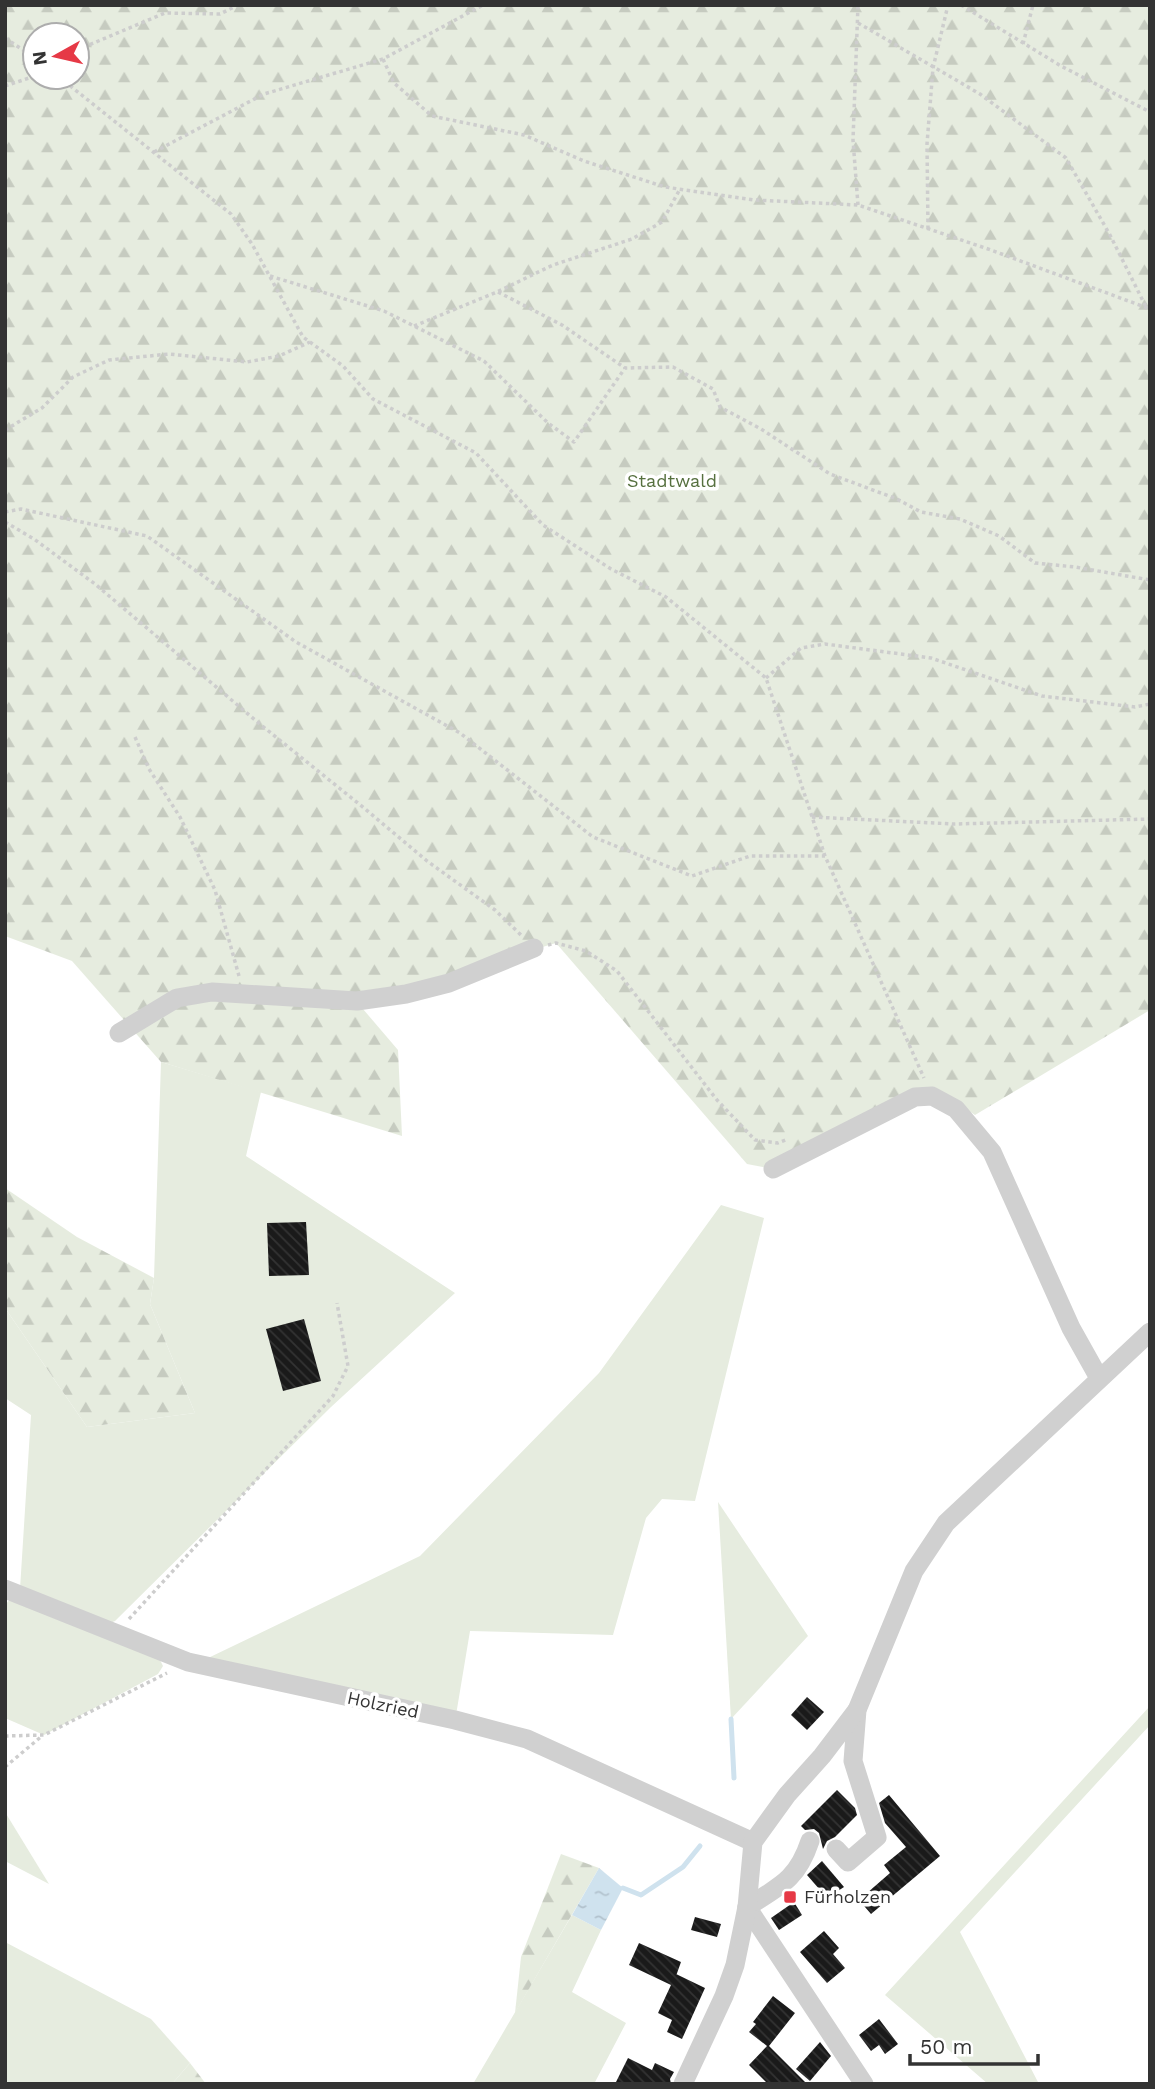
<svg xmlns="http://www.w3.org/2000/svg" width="1155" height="2089" font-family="'Work Sans',sans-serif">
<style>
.green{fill:#e6ecdf}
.forest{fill:url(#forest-firs);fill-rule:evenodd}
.water{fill:url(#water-ripples)}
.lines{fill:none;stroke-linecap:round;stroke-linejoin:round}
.stream{stroke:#cfe2ee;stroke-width:5}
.building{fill:url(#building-back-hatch)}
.path{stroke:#cdcdcd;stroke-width:3.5;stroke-dasharray:3.5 3.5;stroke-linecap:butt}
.minor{stroke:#d0d0d0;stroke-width:19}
.poi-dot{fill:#e63946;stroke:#fff;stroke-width:2.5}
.labels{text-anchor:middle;stroke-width:7;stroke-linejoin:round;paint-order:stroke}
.park-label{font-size:18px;fill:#56703f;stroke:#fff}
.street-label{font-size:18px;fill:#333;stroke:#fff}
.poi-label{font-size:18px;fill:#333;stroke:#fff;text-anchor:start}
</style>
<defs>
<pattern id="forest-firs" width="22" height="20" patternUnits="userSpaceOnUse" patternTransform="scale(1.75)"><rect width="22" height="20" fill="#e6ecdf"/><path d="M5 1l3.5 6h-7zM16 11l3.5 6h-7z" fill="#c6cbc0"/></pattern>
<pattern id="water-ripples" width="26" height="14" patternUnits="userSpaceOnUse" patternTransform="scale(1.75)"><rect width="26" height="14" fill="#cfe2ee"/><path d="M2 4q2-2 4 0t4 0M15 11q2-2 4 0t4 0" fill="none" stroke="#b2c2cd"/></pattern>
<pattern id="building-back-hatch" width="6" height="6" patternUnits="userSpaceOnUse" patternTransform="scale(1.75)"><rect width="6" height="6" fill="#1a1a1a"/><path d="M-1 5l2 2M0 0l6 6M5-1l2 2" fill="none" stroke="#333"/></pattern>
</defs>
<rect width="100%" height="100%" fill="#fff"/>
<!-- green -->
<g class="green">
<path d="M 161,1062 L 261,1092 L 246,1156 L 455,1293 L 331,1407 L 115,1621 L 108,1624 L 20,1589 L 31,1415 L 5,1398 L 5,1308 L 87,1427 L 195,1413 L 150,1304 L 154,1278 Z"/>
<path d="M 721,1205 L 764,1218 L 695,1501 L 662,1499 L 646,1518 L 613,1635 L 470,1631 L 456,1715 L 206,1659 L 420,1556 L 599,1373 Z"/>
<path d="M 718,1502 L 808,1636 L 731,1719 Z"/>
<path d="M 12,1597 L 159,1658 L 163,1666 L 158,1674 L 44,1735 L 5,1718 L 5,1605 Z"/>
<path d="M 1150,1706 L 1150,1725 L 960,1932 L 1039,2084 L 988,2084 L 885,1995 Z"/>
<path d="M 5,1812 L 49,1884 L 5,1861 Z"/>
<path d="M 572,1915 L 601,1930 L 572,1992 L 626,2023 L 594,2084 L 473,2084 Z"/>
<path d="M 5,1942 L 151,2019 L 190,2063 L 172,2084 L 5,2084 Z"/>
</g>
<!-- forest -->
<g class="forest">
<path d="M 5,5 L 1150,5 L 1150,1010 L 975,1115 L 944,1094 L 773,1169 L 747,1164 L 556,943 L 357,1002 L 398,1050 L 402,1136 L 161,1062 L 72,961 L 5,936 ZM 35,35 L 77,35 L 77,77 L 35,77 Z"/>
<path d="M 5,1188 L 77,1237 L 154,1278 L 150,1304 L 195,1413 L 87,1427 L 5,1308 Z"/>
<path d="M 561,1854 L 599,1868 L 515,2013 L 521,1957 Z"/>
<path d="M 190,2063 L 206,2084 L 172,2084 Z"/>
</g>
<!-- water -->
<path class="water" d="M 599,1868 L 623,1888 L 601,1930 L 572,1915 Z"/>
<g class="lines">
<!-- stream -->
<g class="stream">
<path d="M 731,1719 L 734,1778"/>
<path d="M 623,1888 L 641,1895 L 683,1867 L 700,1846"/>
</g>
</g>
<!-- building -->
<g class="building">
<path d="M 306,1222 L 309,1275 L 269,1276 L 267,1223 Z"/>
<path d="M 304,1319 L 321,1381 L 283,1391 L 266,1329 Z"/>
<path d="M 807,1697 L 824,1712 L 807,1730 L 791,1715 Z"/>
<path d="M 837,1790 L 855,1808 L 857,1815 L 835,1837 L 827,1841 L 823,1849 L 819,1833 L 814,1829 L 805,1830 L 801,1826 Z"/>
<path d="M 889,1795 L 940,1856 L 871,1914 L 859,1900 L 890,1873 L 884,1865 L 906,1847 L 885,1823 L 879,1803 Z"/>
<path d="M 822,1861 L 844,1887 L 827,1898 L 807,1875 Z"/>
<path d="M 794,1902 L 802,1915 L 779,1930 L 771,1918 Z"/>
<path d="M 695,1917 L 721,1924 L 717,1937 L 691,1930 Z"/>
<path d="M 824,1931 L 839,1948 L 833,1954 L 845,1968 L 827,1983 L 800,1952 Z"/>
<path d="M 639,1943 L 681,1962 L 676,1976 L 676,1974 L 705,1988 L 682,2039 L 667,2032 L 672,2020 L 658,2013 L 671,1985 L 629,1965 Z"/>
<path d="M 773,1996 L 795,2013 L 769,2046 L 807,2084 L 768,2084 L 749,2065 L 767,2046 L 749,2032 L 756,2024 L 753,2022 Z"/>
<path d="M 879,2019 L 898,2044 L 885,2054 L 879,2045 L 871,2051 L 859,2035 Z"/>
<path d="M 820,2042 L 831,2056 L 810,2081 L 796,2069 Z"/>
<path d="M 628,2058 L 652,2070 L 655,2063 L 674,2072 L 670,2079 L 671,2084 L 615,2084 Z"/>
</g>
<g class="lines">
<!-- path -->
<g class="path">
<path d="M 961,5 L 1061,66 L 1150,112"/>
<path d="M 858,23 L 980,94 L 1066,158 L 1110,235 L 1146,307"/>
<path d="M 5,38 L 35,58"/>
<path d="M 1023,44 L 1033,5"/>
<path d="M 77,50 L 165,13 L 220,14 L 238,5"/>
<path d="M 383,59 L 394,83 L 432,116 L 524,135 L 584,161 L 665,187 L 754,200 L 858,205 L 991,250 L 1150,309"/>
<path d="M 59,77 L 231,214 L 252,244 L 303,337 L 343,366 L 373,399 L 476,453 L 543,525 L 611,569 L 666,597 L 766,678 L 825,856 L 924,1078"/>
<path d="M 5,86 L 35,76"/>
<path d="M 154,152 L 264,94 L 383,59 L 483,5"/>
<path d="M 858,205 L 853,140 L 858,5"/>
<path d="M 928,229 L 927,144 L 933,68 L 948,5"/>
<path d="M 270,276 L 384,311 L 484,361 L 548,423 L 574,442 L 625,368 L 673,367 L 713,389 L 720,407 L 761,429 L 830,474 L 897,499 L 921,512 L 960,519 L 999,536 L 1035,563 L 1075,567 L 1150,580"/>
<path d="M 498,292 L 562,325 L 625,368"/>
<path d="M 414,326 L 497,292 L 553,265 L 632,239 L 662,222 L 680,189"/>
<path d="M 5,430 L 42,408 L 73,377 L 109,360 L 169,354 L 247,362 L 279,356 L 310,342"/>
<path d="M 5,512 L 21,509 L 147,536 L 296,642 L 460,733 L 593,837 L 692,876 L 750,856 L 825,856"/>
<path d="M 5,522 L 34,539 L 95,584 L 261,725 L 364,808 L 427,861 L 495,910 L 522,936"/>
<path d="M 766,678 L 801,648 L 825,644 L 931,658 L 1042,696 L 1135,707 L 1150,704"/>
<path d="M 135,737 L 149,769 L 180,817 L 215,890 L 239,976"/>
<path d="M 812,817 L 954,824 L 1150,819"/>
<path d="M 548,945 L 556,943 L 586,951 L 617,971 L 717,1100 L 755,1140 L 778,1143 L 788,1139"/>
<path d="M 129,1619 L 333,1396 L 348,1366 L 337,1303"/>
<path d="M 5,1736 L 44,1735 L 167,1673"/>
<path d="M 5,1767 L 42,1736"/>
</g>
<!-- minor -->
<g class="minor">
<path d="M 119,1033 L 177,998 L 212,992 L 357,1001 L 406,994 L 449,983 L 534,948"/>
<path d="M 773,1169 L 915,1097 L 932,1096 L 956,1109 L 992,1152 L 1071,1328 L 1099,1378"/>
<path d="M 5,1589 L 188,1662 L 455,1720 L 527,1739 L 753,1842"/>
<path d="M 836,1849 L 848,1862 L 877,1837 L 853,1761 L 857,1710 L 914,1571 L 946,1523 L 1150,1332"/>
<path d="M 747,1907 L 864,2084"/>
<path d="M 747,1907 C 780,1886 797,1880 810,1841"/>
<path d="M 683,2084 L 724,1996 L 735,1965 L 747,1907 L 753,1842 L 787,1795 L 822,1756 L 857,1710"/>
</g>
</g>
<!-- markers -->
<rect class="poi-dot" x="783" y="1890" width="14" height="14" rx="3.5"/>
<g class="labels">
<!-- park labels -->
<g class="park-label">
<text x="672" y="487">Stadtwald</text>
</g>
<!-- street labels -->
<g class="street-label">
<text transform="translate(383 1705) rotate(12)" y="6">Holzried</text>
</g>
<!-- poi labels -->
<g class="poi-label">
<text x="804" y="1903">Fürholzen</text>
</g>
</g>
<!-- border -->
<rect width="1155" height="2089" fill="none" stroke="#333333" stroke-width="14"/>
<!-- north arrow -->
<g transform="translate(56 56) rotate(262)"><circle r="33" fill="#ffffff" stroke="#adadad" stroke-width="2"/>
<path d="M0-5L12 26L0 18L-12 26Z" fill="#e63946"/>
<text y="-10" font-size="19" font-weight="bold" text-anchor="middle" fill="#333333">N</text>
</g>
<!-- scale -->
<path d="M910 2054v10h128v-10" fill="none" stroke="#333333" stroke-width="3.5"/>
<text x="920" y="2054" font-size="21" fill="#333333" stroke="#ffffff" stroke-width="5" paint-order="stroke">50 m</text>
</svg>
